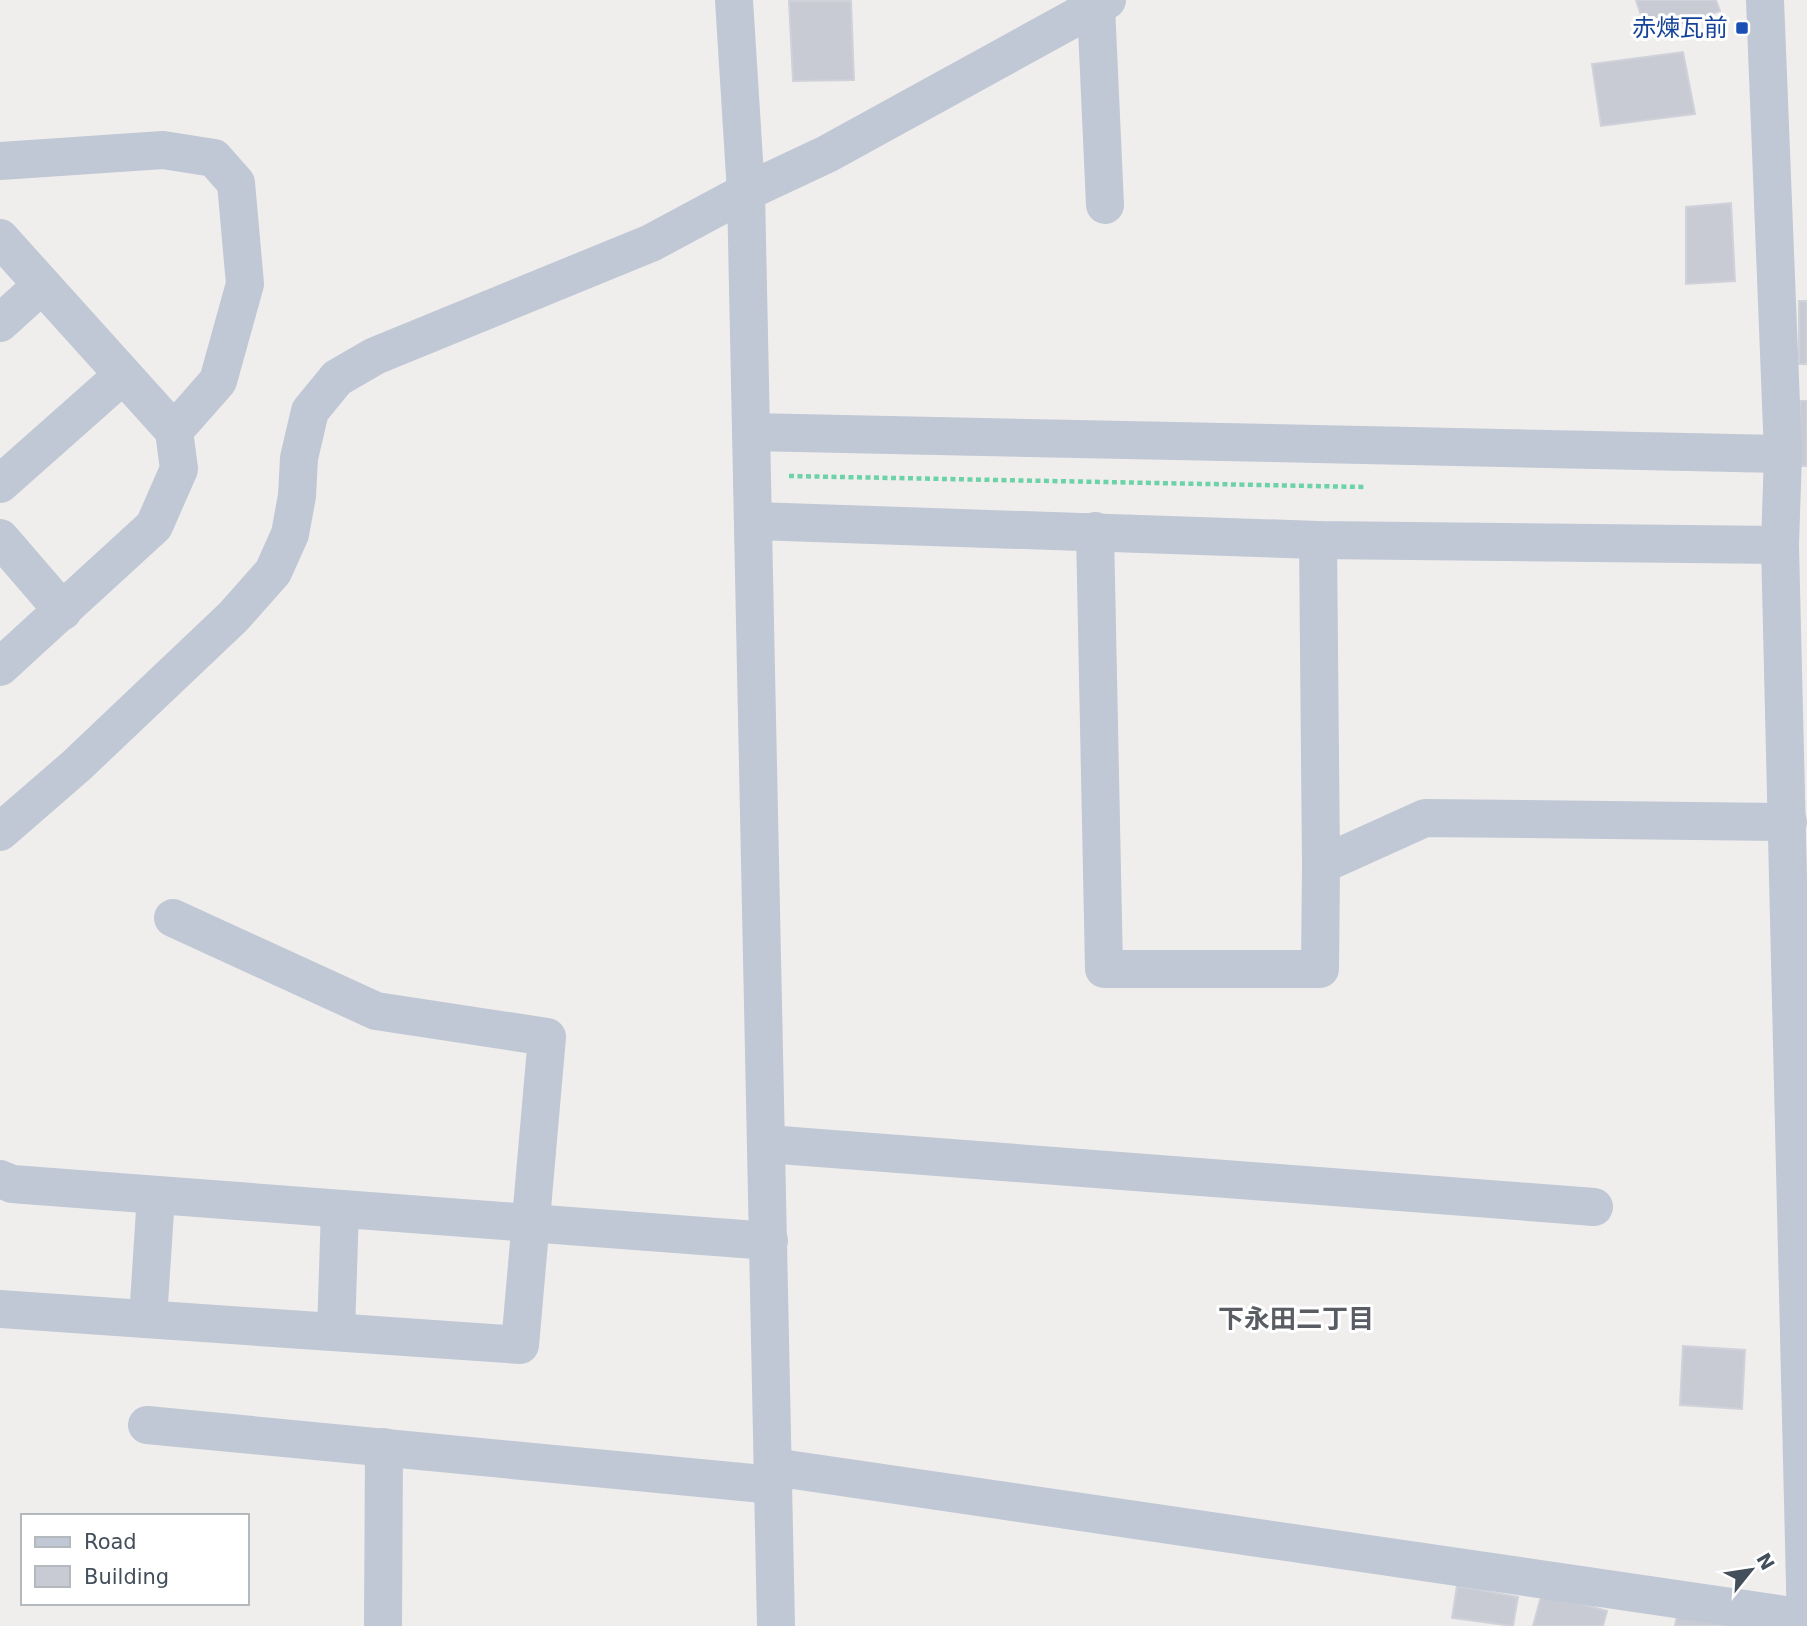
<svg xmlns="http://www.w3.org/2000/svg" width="1807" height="1626" font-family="'DejaVu Sans','Noto Sans JP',sans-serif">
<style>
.building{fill:#c8cbd4;stroke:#d0d2da;stroke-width:2}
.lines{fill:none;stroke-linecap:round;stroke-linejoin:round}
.path{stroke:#6cd3a8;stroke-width:4.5;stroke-dasharray:5 3.5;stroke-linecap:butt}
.minor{stroke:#bfc8d4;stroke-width:38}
.transit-dot{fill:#1a4fb4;stroke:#fff;stroke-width:2.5}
.labels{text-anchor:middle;stroke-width:6;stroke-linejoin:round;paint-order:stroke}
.transit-label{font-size:24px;fill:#164399;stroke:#fff;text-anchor:end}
.neighbourhood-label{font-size:26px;font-weight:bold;fill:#595d63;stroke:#fff}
</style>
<rect width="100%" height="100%" fill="#f0eded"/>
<!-- building -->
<g class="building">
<path d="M 1636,0 L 1716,0 L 1720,11 L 1647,34 Z"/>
<path d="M 789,1 L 851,1 L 854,80 L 793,81 Z"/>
<path d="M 1683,52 L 1695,114 L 1601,126 L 1592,64 Z"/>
<path d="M 1731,203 L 1735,281 L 1686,284 L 1686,207 Z"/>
<rect x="1799" y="301" width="8" height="63"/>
<rect x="1800" y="401" width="7" height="65"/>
<path d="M 1683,1346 L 1745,1350 L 1742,1409 L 1680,1405 Z"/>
<path d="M 1457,1586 L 1518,1597 L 1513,1626 L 1452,1618 Z"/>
<path d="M 1542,1593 L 1607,1611 L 1603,1626 L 1533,1626 Z"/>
<path d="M 1677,1616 L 1746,1626 L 1675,1626 Z"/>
</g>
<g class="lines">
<!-- path -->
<path class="path" d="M 789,476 L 1365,487"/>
<!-- minor -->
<g class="minor">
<path d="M 734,0 L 746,192 L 776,1626"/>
<path d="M 1765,0 L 1783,454 L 1780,545 L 1806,1626"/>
<path d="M 1096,6 L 1105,205"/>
<path d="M 0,161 L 163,150 L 214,158 L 236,183 L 245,284 L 218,381 L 174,431"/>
<path d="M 0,238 L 174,431 L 179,469 L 154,526 L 0,667"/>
<path d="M 0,323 L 42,285"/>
<path d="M 752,432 L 1783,454"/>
<path d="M 0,484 L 123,375"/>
<path d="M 754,521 L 1318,540 L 1780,545"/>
<path d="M 1095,531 L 1104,969 L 1320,969 L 1321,865"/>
<path d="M 0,538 L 63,611"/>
<path d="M 1318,540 L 1321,865 L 1425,818 L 1788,822"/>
<path d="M 0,832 L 76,766 L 233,617 L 273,572 L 290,534 L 297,496 L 299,458 L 310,411 L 337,378 L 375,356 L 651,243 L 746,192 L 827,154 L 1107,0"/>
<path d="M 767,1144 L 1594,1207"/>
<path d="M 0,1179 L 12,1184 L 769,1241"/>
<path d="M 0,1309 L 520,1345 L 547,1037 L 376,1011 L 173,918"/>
<path d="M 148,1319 L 156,1195"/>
<path d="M 336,1332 L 340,1209"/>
<path d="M 147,1425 L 774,1485"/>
<path d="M 773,1467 L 1806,1618"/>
<path d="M 383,1626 L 384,1447"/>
</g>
</g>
<!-- markers -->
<rect class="transit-dot" x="1735" y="21" width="14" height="14" rx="3.5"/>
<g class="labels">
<!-- transit labels -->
<g class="transit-label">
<text x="1728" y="36">赤煉瓦前</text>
</g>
<!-- neighbourhood labels -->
<g class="neighbourhood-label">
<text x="1296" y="1328">下永田二丁目</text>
</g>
</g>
<!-- legend -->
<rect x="21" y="1514" width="228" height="91" fill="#ffffff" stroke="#b4b9be" stroke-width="2"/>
<rect x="35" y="1537" width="35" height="10" fill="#bfc8d4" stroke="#b4b9be" stroke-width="2"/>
<text x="84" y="1549" font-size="21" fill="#444f5c">Road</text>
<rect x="35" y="1566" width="35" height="21" fill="#c8cbd4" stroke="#b4b9be" stroke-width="2"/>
<text x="84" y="1584" font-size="21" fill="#444f5c">Building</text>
<!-- north arrow -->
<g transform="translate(1751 1570) rotate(60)" stroke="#ffffff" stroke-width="5" paint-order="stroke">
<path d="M0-5L12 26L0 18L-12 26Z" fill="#444f5c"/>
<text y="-10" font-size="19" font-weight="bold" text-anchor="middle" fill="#444f5c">N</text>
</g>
</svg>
